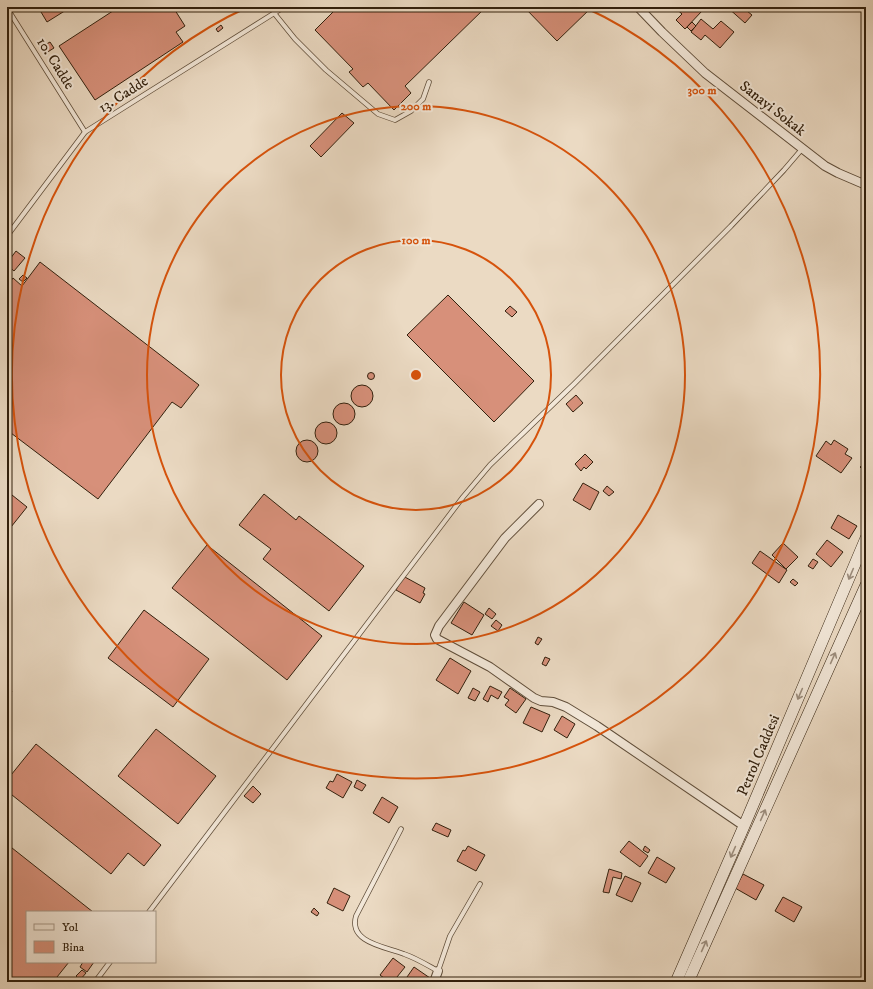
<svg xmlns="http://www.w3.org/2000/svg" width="873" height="989" font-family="'IM FELL DW Pica',serif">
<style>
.building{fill:#d7907a;stroke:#32200d}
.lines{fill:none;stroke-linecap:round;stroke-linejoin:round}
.lane-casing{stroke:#604e3a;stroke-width:5.5}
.street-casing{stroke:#604e3a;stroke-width:10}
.secondary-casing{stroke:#32200d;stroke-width:12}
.lane{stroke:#f2e7d8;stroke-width:4}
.street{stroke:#f2e7d8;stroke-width:8}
.secondary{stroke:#f2e7d8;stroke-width:11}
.oneway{stroke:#9c8d7d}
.ring{fill:none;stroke:#d6530c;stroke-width:2}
.labels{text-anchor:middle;stroke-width:4;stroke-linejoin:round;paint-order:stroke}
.street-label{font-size:15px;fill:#32200d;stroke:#f2e7d8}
.centre{fill:#d6530c;stroke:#f2e7d8;stroke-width:2}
.ring-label{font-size:12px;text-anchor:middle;font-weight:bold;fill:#d6530c;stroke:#f2e7d8;stroke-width:4;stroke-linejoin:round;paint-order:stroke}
</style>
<rect width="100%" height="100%" fill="#ebdac3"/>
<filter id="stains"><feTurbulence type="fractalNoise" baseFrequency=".005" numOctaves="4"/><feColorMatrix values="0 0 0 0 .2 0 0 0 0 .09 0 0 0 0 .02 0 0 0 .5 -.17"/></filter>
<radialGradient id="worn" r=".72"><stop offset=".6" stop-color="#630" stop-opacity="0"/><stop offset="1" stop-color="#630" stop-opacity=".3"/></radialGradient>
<!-- building -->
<g class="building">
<path d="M 38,7 L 71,7 L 47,22 Z"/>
<path d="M 119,7 L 173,7 L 185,26 L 176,32 L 183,42 L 95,100 L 59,46 Z"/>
<path d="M 338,7 L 486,7 L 405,86 L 411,93 L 394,110 L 368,83 L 363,87 L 349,72 L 353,69 L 315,30 Z"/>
<path d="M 524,7 L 592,7 L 557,41 Z"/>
<path d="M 674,7 L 699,7 L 698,8 L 702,11 L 685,29 L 676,20 L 682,14 Z"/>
<path d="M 727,7 L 751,7 L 747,11 L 752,15 L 745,23 Z"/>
<path d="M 701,19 L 713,29 L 721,21 L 734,32 L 720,48 L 705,35 L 701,40 L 691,32 Z"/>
<path d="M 692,22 L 696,26 L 691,31 L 687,27 Z"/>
<path d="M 221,25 L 223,28 L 218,32 L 216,29 Z"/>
<path d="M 50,42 L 54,48 L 46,53 L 43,46 Z"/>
<path d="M 342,113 L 354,123 L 321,157 L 310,146 Z"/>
<path d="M 16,251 L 25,258 L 14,271 L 7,265 L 7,263 Z"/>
<path d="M 40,262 L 199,385 L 181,408 L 172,402 L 98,499 L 7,430 L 7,286 L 13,278 L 22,286 Z"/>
<path d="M 23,275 L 27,278 L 23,282 L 19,279 Z"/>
<path d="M 448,295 L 534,381 L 494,422 L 407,335 Z"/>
<path d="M 510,306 L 517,312 L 512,317 L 505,311 Z"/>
<circle cx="371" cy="376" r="3.5"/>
<circle cx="362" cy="396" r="11"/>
<path d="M 576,395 L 583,403 L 573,412 L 566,404 Z"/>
<circle cx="344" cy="414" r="11"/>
<circle cx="326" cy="433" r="11"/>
<path d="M 834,440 L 848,449 L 845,454 L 852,458 L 841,473 L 816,456 L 826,441 L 831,445 Z"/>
<circle cx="307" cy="451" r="11"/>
<path d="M 585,454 L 593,462 L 586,469 L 584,467 L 581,471 L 575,464 Z"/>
<path d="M 864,464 L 866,466 L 866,473 L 860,467 Z"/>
<path d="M 583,483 L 599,492 L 590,510 L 573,500 Z"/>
<path d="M 607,486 L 614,492 L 609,496 L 603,491 Z"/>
<path d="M 7,491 L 27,507 L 7,532 Z"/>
<path d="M 264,494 L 296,520 L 299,516 L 364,566 L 329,611 L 263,559 L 271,549 L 239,525 Z"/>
<path d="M 838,515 L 857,526 L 849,539 L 831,528 Z"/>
<path d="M 827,540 L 843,552 L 831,567 L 816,554 Z"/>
<path d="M 783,543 L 798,557 L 786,569 L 772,555 Z"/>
<path d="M 207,545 L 322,636 L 287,680 L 172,588 Z"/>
<path d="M 760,551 L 787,570 L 779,583 L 752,563 Z"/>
<path d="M 813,559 L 818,562 L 813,569 L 808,566 Z"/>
<path d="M 403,576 L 425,588 L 423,593 L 425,594 L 420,603 L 396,590 Z"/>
<path d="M 793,579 L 798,583 L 795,586 L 790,582 Z"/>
<path d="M 464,602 L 484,615 L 472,635 L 451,623 Z"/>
<path d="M 489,608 L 496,614 L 492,619 L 485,614 Z"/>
<path d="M 144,610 L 209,659 L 173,707 L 108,658 Z"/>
<path d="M 496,620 L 502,625 L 498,631 L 491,626 Z"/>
<path d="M 538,637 L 542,639 L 538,645 L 535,643 Z"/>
<path d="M 545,657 L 550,659 L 546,666 L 542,664 Z"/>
<path d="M 450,658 L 471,671 L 458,694 L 436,680 Z"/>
<path d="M 490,686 L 502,692 L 498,699 L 491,695 L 488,702 L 483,699 Z"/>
<path d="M 8,687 L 12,691 L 7,698 L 7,688 Z"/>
<path d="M 473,688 L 480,692 L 475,701 L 468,698 Z"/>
<path d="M 510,688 L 526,699 L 516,713 L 505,705 L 509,700 L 504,697 Z"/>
<path d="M 531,707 L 550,715 L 542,732 L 523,723 Z"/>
<path d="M 562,716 L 575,724 L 567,738 L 554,730 Z"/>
<path d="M 156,729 L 216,776 L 178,824 L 118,776 Z"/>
<path d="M 36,744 L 161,845 L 144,866 L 128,853 L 111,874 L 7,791 L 7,780 Z"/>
<path d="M 337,774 L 352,782 L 343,798 L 326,788 L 330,781 L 333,782 Z"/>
<path d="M 357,780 L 366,785 L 362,791 L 354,787 Z"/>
<path d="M 253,786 L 261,794 L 253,803 L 244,796 Z"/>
<path d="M 382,797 L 398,807 L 389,823 L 373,813 Z"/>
<path d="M 436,823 L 451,830 L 448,837 L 432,830 Z"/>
<path d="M 629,841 L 648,856 L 640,867 L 620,852 Z"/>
<path d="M 7,844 L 93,912 L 27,912 L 27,962 L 69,962 L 53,982 L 7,982 Z"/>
<path d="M 468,846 L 485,855 L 476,871 L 457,861 L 463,850 L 465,851 Z"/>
<path d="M 645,846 L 650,850 L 648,853 L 643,850 Z"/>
<path d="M 657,857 L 675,868 L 666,883 L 648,873 Z"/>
<path d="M 609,869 L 622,873 L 621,879 L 613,877 L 609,893 L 603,892 Z"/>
<path d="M 743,874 L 764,885 L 756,900 L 735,888 Z"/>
<path d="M 625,876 L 641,883 L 632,902 L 616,895 Z"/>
<path d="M 334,888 L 350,896 L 343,911 L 327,903 Z"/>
<path d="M 783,897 L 802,907 L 794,922 L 775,911 Z"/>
<path d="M 314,908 L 319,913 L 317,916 L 311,912 Z"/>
<path d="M 393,958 L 405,967 L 393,982 L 389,982 L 380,975 Z"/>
<path d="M 83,962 L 94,962 L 87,972 L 80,967 Z"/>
<path d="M 414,967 L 430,978 L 427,982 L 405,982 L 408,978 L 407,977 Z"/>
<path d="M 82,970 L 86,973 L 80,980 L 76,976 Z"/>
</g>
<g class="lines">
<defs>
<g id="lane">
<path d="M 7,8 L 85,132"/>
<path d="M 274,13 L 295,39 L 326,70 L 378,114 L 395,120 L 411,111 L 423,99 L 429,82"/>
<path d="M 7,236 L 85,132 L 284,7"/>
<path d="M 401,829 L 356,916 C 348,943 387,947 404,954 C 416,958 427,965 438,971 L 450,936 L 480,884"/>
<path d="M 149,912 L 463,497 L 490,465 L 574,384 L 731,226 L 784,170 L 802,149"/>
<path d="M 95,982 L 110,962"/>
</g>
<g id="street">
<path d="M 638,7 L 662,32 L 705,73 L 825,166 L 838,173 L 866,185"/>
<path d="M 539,504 L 505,538 L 439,626 L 435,635 L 437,639 L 490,667 L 534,698 L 541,701 L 553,702 L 566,707 L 597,726 L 744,826"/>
<path d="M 434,982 L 438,971"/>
</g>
<g id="secondary">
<path d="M 676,982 L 744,826 L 866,538"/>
<path d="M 688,982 L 866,585"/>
</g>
</defs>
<!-- lane casing -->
<use href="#lane" class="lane-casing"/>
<!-- street casing -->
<use href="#street" class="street-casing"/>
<!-- secondary casing -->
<use href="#secondary" class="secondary-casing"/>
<!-- lane -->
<use href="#lane" class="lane"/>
<!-- street -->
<use href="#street" class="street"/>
<!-- secondary -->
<use href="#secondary" class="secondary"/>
</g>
<!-- one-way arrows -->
<defs><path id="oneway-shaft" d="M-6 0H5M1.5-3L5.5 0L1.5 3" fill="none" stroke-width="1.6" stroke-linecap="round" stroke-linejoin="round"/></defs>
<g class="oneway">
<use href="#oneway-shaft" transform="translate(851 574) rotate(113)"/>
<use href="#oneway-shaft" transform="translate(833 658) rotate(-66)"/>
<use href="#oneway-shaft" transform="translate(800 694) rotate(113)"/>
<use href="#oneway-shaft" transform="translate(763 815) rotate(-66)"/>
<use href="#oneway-shaft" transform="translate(733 852) rotate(114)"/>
<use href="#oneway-shaft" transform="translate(704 946) rotate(-66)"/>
</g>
<!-- distance rings -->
<g class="ring">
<circle cx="416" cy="375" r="135"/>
<circle cx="416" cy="375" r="269"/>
<path d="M584 7A404 404 0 1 1 248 7"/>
</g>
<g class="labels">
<!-- street labels -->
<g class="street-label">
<text transform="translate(56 63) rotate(58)" y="5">10. Cadde</text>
<text transform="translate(123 94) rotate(-32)" y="5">13. Cadde</text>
<text transform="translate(773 108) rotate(38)" y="5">Sanayi Sokak</text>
<text transform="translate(758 755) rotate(-67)" y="5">Petrol Caddesi</text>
</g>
</g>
<circle cx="416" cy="375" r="6" class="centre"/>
<g class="ring-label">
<text x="702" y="94">300 m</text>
<text x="416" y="110">200 m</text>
<text x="416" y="244">100 m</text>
</g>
<!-- margin -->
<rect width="873" height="989" fill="none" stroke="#ebdac3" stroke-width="24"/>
<rect x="8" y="8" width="857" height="973" fill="none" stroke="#32200d" stroke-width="2"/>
<rect x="12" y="12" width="849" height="965" fill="none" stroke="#32200d"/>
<!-- legend -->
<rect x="26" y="911" width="130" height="52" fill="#f2e7d8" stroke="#a59787"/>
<rect x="34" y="924" width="20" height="6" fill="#f2e7d8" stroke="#a59787"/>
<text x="62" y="931" font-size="12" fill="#32200d">Yol</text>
<rect x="34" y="941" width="20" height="12" fill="#d7907a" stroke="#a59787"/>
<text x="62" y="951" font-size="12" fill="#32200d">Bina</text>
<rect width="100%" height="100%" filter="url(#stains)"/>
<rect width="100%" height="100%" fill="url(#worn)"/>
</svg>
